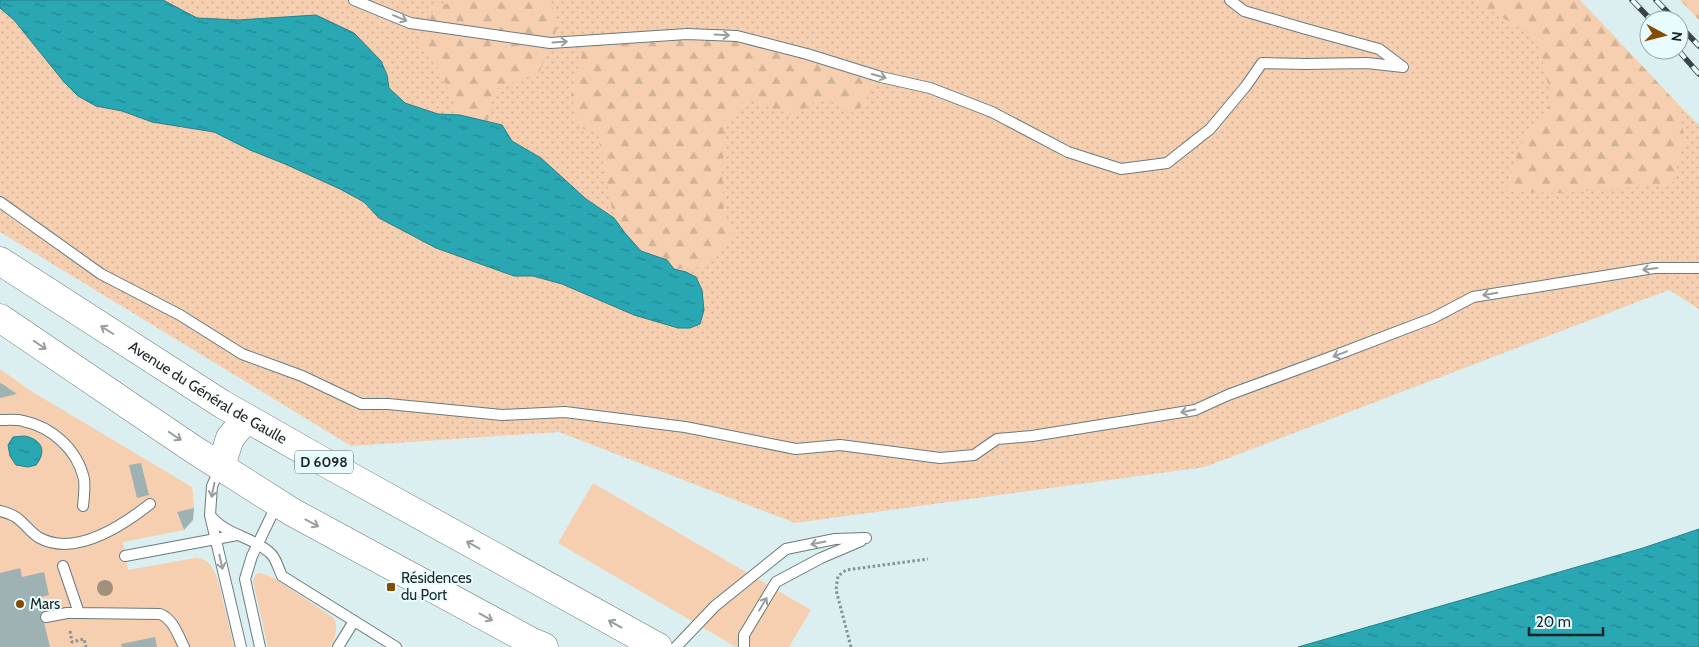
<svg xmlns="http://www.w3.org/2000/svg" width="1699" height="647" font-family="Cabin,sans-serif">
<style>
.grass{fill:url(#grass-dots)}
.forest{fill:url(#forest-firs)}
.garden{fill:#f6cfb0}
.water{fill:url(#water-ripples);stroke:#268089}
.building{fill:#9eb1b3}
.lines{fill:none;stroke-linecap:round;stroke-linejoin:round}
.service-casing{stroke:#697b7d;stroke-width:12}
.primary-casing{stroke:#697b7d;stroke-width:29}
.path{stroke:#859395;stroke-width:3;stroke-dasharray:2.5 2.5;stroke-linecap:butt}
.service{stroke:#fff;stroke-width:10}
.primary{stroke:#fff;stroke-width:28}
.rail-casing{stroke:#3b4445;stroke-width:5.5}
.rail{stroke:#e8fcfe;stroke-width:4;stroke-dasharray:11;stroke-linecap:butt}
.tree{fill:#a0917c}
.oneway{stroke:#9a9d9e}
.poi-dot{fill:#854a04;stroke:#e8fcfe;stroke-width:2}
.labels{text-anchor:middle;stroke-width:4;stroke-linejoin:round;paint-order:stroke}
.shield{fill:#e8fcfe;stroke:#5b6668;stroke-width:1}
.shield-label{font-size:14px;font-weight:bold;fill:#1f2627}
.street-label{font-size:15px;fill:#1f2627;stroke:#e8fcfe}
.poi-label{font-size:15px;fill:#1f2627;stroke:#e8fcfe;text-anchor:start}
</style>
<defs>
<pattern id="grass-dots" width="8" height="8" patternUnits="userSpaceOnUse" patternTransform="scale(1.25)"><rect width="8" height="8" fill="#f6cfb0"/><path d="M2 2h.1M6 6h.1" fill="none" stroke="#d2b297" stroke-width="1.8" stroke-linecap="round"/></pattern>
<pattern id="forest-firs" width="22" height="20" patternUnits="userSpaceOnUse" patternTransform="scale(1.25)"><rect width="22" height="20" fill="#f6cfb0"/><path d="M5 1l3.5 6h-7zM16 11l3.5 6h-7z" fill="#d2b297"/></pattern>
<pattern id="water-ripples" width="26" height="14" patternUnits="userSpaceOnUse" patternTransform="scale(1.25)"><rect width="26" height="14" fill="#29a7b3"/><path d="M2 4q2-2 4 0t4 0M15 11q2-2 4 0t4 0" fill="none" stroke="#238892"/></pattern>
</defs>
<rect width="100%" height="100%" fill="#dbeff1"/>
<!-- grass -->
<path class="grass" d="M 0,0 L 1580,0 L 1677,103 L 1699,125 L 1699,309 L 1669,290 L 1205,467 L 795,523 L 559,432 L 351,446 L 0,232 Z"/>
<!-- forest -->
<g class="forest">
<path d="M 461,0 L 550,0 L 558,26 L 539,73 L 495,89 L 487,122 L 460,115 L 439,70 L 418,45 L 435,7 Z"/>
<path d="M 1473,0 L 1580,0 L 1677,103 L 1685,139 L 1672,184 L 1560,193 L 1506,192 L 1519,147 L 1552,102 L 1537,38 Z"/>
<path d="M 1680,0 L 1699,0 L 1699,20 Z"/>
<path d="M 737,36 L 881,77 L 856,114 L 821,97 L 794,116 L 747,99 L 727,123 L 722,173 L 724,211 L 734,235 L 705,267 L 674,269 L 667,260 L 641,251 L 625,233 L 614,218 L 605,174 L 598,134 L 579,127 L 571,95 L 586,40 Z"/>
</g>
<!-- garden -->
<g class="garden">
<path d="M 0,369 L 31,391 L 192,487 L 194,508 L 177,513 L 184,530 L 123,542 L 128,570 L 195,558 C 208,557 214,569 218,580 L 234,647 L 0,647 Z"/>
<path d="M 593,483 L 811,610 L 789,647 L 736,647 L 558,543 Z"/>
<path d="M 260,573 L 274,578 L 334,618 C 338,628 336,638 330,647 L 268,647 L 253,581 L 256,574 Z"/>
</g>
<!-- water -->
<g class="water">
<path d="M 0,0 L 163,0 L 197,18 L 238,20 L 316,15 L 354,33 L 381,61 L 387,75 L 389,88 L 405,103 L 438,114 L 460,115 L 502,125 L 512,141 L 541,158 L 586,199 L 614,218 L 625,233 L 641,251 L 667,260 L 674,269 L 686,272 L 696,277 L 702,290 L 704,310 L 700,324 L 690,328 L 678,328 L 634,315 L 562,284 L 533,276 L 514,276 L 436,248 L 379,218 L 364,202 L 340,189 L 285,164 L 250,150 L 214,132 L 152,122 L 122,111 L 96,106 L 78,96 L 64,82 L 14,20 L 0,8 Z"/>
<path d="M 25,436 C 42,440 47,451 36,465 L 28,467 L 16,465 L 10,456 L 8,445 L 13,437 Z"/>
<path d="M 1699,529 L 1699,647 L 1298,647 L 1643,548 Z"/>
</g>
<!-- building -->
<g class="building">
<path d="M 0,383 L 4,385 L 17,394 L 0,398 Z"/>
<path d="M 141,463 L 149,495 L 137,498 L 129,465 Z"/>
<path d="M 194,508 L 193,520 L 184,530 L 177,512 Z"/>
<path d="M 20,568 L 22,577 L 44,572 L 49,595 L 38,598 L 50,647 L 0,647 L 0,573 Z"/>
<path d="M 155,637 L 157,647 L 122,647 L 121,644 Z"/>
</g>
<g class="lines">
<defs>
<g id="service">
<path d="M 354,0 L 410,23 L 550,43 L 687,34 L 737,36 L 807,54 L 881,77 L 930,88 L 992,112 L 1068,152 L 1121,169 L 1167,163 L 1210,129 L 1246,86 L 1262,63 L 1305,64 L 1367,63 L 1403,67 L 1379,49 L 1306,29 L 1244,11 L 1230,0"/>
<path d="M 0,202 L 101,274 L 180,315 L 242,354 L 302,376 L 361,404 L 388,404 L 502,415 L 565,412 L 685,427 L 796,449 L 840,445 L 940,458 L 974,455 L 997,439 L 1032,436 L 1195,410 L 1228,395 L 1331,357 L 1433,318 L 1473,297 L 1654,268 L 1699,268"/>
<path d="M 0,420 C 7,420 16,419 23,421 C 52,427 77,449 84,479 C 85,487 84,497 83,506"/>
<path d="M 220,468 L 212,486 L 210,515 L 241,647"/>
<path d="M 0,511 C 5,512 10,514 14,516 C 23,521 29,531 38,537 C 74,558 122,526 150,504"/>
<path d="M 210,515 C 225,535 251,536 269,552 C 276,557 278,568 282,576 L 396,647"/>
<path d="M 125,556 L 237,535"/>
<path d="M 63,566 L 79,613 L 160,614 C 173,619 178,635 184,647"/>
<path d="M 46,617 L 67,613 L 79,613"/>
<path d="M 260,647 L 245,579 L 252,556 L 277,504"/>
<path d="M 338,647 L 354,621"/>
<path d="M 676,647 L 715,606 L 786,549 L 835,539 L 866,538"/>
<path d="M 744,647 L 744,635 L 776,582 L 821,558 L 861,541"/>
</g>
<g id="primary">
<path id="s1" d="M 0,261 L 222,404 L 324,462 L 658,647"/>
<path d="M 0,318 L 193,449 L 292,512 L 532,642 L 544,647"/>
<path d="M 221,466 L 230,438 L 247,418"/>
</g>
</defs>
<!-- service casing -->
<use href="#service" class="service-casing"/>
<!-- primary casing -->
<use href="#primary" class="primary-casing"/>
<!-- path -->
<g class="path">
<path d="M 70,631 L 72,642 L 84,639 L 86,647"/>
<path d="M 851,647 L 836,590 L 838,576 L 846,570 L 928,559"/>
</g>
<!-- service -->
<use href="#service" class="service"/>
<!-- primary -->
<use href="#primary" class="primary"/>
<defs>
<g id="rail">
<path d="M 1632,0 L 1651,20"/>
<path d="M 1656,0 L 1675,20"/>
<path d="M 1679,25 L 1699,46"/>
<path d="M 1678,50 L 1699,74"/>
</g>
</defs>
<!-- rail casing -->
<use href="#rail" class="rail-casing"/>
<!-- rail -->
<use href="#rail" class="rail"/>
</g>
<!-- trees -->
<circle class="tree" cx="105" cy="588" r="8"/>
<!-- one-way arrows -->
<defs><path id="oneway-shaft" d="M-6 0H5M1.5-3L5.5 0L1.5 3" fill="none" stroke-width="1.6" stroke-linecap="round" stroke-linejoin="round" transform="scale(1.25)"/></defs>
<g class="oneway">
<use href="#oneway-shaft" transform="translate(400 18) rotate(23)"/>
<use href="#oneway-shaft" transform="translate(722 35) rotate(3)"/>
<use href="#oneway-shaft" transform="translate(560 42) rotate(-4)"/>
<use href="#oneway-shaft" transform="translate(879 76) rotate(16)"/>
<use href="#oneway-shaft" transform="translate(1650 269) rotate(173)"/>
<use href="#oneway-shaft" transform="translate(1490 294) rotate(171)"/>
<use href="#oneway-shaft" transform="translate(107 330) rotate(-148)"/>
<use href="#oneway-shaft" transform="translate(40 345) rotate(34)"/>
<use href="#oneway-shaft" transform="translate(1340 354) rotate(159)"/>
<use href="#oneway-shaft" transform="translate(1188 411) rotate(169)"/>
<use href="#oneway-shaft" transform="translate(175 436) rotate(34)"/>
<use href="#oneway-shaft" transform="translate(213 490) rotate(101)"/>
<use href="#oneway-shaft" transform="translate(312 523) rotate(28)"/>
<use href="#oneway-shaft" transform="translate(818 543) rotate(168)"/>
<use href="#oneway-shaft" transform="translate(473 545) rotate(-151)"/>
<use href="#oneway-shaft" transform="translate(221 562) rotate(77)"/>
<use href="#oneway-shaft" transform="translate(763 604) rotate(-59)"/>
<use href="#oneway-shaft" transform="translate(486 617) rotate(29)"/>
<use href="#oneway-shaft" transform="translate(615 624) rotate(-151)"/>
</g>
<!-- markers -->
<g class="poi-dot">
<rect x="386" y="582" width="10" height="10" rx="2.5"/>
<circle cx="20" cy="604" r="5"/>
</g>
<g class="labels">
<!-- shield labels -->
<rect class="shield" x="295" y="450.5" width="58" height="23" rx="4"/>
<g class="shield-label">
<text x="324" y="467">D 6098</text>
</g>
<!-- street labels -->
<g class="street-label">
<text dy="5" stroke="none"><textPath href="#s1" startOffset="246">Avenue du Général de Gaulle</textPath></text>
</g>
<!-- poi labels -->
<g class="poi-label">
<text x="401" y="583">Résidences<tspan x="401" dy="17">du Port</tspan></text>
<text x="30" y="609">Mars</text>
</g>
</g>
<!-- north arrow -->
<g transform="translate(1664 35) rotate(97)"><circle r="24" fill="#e8fcfe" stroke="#98a6a8"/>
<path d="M0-4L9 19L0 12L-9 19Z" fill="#854a04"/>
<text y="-8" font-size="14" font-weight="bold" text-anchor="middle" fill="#1f2627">N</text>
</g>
<!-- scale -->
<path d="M1529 627v8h74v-8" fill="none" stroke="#1f2627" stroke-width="2.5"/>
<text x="1536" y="627" font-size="15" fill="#1f2627" stroke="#e8fcfe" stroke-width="4" paint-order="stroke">20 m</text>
</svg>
